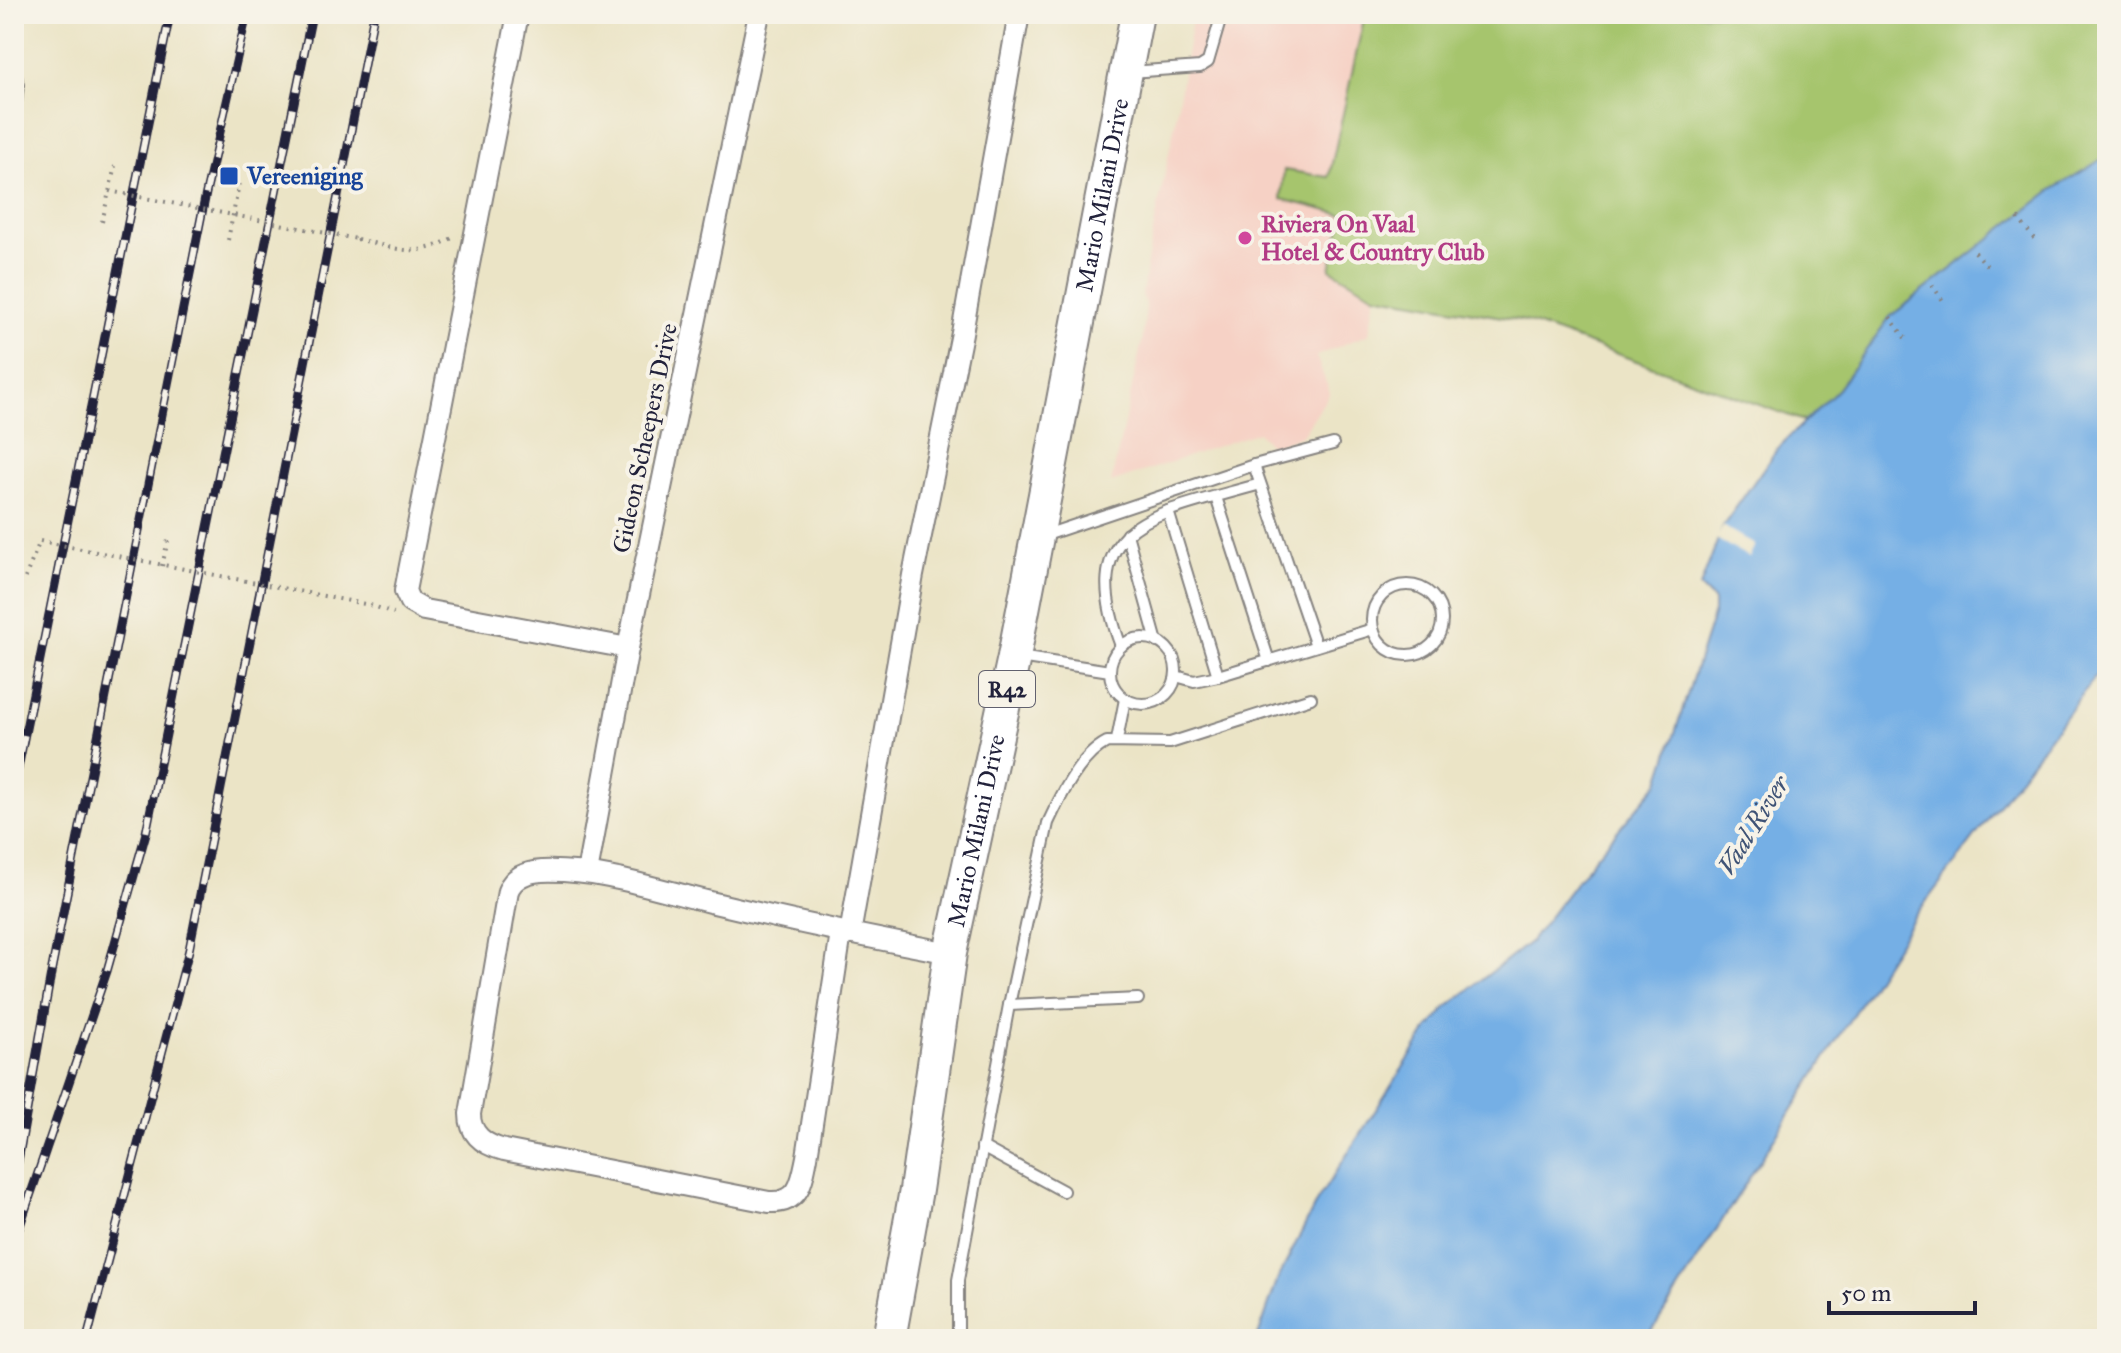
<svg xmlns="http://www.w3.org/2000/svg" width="2121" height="1353" font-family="'IM FELL Great Primer',serif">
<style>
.built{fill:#f6d1c5}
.grass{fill:#a6c56d;stroke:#647454;stroke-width:2}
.water{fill:#75afe5;stroke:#4c6890;stroke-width:2}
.pier{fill:#ebe4c6}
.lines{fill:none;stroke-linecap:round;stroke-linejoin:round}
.service-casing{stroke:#868380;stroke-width:14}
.minor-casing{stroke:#868380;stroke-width:24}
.primary-casing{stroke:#868380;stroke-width:36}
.path{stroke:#868380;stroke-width:4;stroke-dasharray:2 6;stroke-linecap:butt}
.service{stroke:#fff;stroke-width:10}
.minor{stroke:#fff;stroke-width:20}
.primary{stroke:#fff;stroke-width:32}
.rail-casing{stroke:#22223b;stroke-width:9}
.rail{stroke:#f7f3e8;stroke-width:6;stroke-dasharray:18;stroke-linecap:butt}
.path-bridge{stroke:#868380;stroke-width:4;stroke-dasharray:2 6;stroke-linecap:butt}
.transit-dot{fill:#1a4fb4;stroke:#f7f3e8;stroke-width:3}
.hotel-dot{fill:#d1479c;stroke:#f7f3e8;stroke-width:3}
.labels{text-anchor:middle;stroke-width:8;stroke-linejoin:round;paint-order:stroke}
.shield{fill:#f7f3e8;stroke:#62616f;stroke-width:2}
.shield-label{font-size:22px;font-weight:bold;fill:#22223b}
.transit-label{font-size:24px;font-weight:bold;fill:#164399;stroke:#f7f3e8;text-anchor:start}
.street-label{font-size:24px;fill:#22223b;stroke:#f7f3e8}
.hotel-label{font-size:24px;font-weight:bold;fill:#b23c85;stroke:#f7f3e8;text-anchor:start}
.water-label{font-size:26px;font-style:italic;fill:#3f5376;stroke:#f7f3e8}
</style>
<rect width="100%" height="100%" fill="#f7f3e8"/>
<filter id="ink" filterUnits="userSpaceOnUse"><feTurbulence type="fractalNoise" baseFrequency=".0125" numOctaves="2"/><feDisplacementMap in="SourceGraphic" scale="16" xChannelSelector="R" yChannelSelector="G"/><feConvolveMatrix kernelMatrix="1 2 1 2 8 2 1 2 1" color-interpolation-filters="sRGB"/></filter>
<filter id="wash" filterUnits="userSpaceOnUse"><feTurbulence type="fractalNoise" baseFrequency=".006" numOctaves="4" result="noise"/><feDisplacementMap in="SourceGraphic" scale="32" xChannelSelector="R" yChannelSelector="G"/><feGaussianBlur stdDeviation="1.8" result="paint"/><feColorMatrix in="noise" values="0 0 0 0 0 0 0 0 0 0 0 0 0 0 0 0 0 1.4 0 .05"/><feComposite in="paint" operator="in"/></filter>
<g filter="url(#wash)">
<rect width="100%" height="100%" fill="#ebe4c6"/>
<!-- built -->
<path class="built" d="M 1193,14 L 1365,14 L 1329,178 L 1281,199 L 1344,215 L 1330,268 L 1375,295 L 1369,334 L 1316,356 L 1330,393 L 1302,435 L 1272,447 L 1258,432 L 1111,483 L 1143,337 L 1146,305 L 1142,295 L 1147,262 L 1175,123 Z"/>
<!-- grass -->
<path class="grass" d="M 1365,14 L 2107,14 L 2107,156 L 2052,190 L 1890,317 L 1838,389 L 1807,422 L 1525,321 L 1375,295 L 1330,269 L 1344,215 L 1281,199 L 1284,170 L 1329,177 Z"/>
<!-- water -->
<path class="water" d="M 2107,156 L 2107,661 L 1916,915 L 1647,1339 L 1257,1339 L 1277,1281 L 1317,1201 L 1428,1029 L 1447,1007 L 1531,941 L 1588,866 L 1659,782 L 1714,612 L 1714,601 L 1700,587 L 1723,526 L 1778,448 L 1838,389 L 1890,317 L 2052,190 Z"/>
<!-- pier -->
<path class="pier" d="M 1723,526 L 1755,545 L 1749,557 L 1716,539 Z"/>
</g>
<g filter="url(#ink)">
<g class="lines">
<defs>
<g id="service">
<path d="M 14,67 L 18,85 L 14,120"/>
<path d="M 1130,72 L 1200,67 L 1208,62 L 1222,14"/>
<path d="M 1254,465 L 1316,646"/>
<path d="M 1216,497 L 1269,661"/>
<path d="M 1168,511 L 1218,676"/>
<path d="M 1127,534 L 1157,642"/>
<path d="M 1043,536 L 1254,465 L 1333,444"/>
<circle cx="1407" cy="620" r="35"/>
<circle cx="1143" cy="671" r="33"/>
<path d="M 1121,646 C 1072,518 1162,513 1260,484"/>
<path d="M 1019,657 L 1110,671"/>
<path d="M 1176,676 L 1194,681 L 1218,676 L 1373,629"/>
<path d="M 1117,740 L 1125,699"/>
<path d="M 1009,1005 L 1138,999"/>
<path d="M 982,1147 L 1063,1191"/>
<path d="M 958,1339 L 958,1280 L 1009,1005 L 1048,823 C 1061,795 1080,756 1107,742 L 1170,743 L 1311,698"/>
</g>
<g id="minor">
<path d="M 518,14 L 405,591 L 410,602 L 424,610 L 628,648"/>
<path d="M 587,873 L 628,648 L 759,14"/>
<path d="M 841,933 L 807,1157 C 802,1181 800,1204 769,1202 L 504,1150 C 485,1145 470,1135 470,1114 L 508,891 C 513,877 527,872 542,871 C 599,869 656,889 710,902 C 790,921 870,938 950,953"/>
<path d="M 850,934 L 913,575 L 962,333 L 1019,14"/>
</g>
<g id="primary">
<path id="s1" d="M 889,1339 L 916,1190 L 950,953 L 1014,657 L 1137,14"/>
</g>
</defs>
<!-- service casing -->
<use href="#service" class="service-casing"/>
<!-- minor casing -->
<use href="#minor" class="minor-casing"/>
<!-- primary casing -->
<use href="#primary" class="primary-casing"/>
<!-- path -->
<g class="path">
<path d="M 2018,218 L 2035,240"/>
<path d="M 102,222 L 115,166"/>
<path d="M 357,239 C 398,249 416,259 454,237"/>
<path d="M 228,240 L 239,184"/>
<path d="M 1975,252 L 1988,267"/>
<path d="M 1932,285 L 1944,302"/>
<path d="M 1890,317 L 1905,338"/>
<path d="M 162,566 L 169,536"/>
<path d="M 25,578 L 40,541"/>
<path d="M 370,605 L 394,613"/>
</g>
<!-- service -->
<use href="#service" class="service"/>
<!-- minor -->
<use href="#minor" class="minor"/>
<!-- primary -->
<use href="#primary" class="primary"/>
<defs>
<g id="rail">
<path d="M 14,788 L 170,14"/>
<path d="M 14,1184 L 52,968 L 206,193 L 247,14"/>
<path d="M 14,1243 L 107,971 L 146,833 L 312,14"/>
<path d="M 87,1339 L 189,950 L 374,14"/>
</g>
</defs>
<!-- rail casing -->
<use href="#rail" class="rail-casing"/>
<!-- rail -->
<use href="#rail" class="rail"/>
<!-- path-bridge -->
<g class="path-bridge">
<path d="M 109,191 L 357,239"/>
<path d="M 40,541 L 370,605"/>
</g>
</g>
</g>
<!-- markers -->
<rect class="transit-dot" x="219" y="166" width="20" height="20" rx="4"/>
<circle class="hotel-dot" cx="1245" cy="238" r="8"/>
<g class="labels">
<!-- shield labels -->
<rect class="shield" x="979" y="671" width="56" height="36" rx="6"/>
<g class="shield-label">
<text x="1007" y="697">R42</text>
</g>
<!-- transit labels -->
<g class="transit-label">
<text x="247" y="184">Vereeniging</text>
</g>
<!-- street labels -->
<g class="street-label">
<text dy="8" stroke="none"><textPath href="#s1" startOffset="1164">Mario Milani Drive</textPath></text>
<text transform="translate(645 438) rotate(-78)" y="8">Gideon Scheepers Drive</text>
<text dy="8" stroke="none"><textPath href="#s1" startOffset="516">Mario Milani Drive</textPath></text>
</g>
<!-- hotel labels -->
<g class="hotel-label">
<text x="1261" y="232">Riviera On Vaal<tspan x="1261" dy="28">Hotel &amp; Country Club</tspan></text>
</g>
<!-- water labels -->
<g class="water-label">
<text transform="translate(1753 825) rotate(-58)" y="9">Vaal River</text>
</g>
</g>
<!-- margin -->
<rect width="2121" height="1353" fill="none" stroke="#f7f3e8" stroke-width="48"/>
<!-- scale -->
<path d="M1829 1301v12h146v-12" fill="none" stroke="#22223b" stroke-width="4"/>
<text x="1841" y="1301" font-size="24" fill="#22223b" stroke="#f7f3e8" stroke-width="6" paint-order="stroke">50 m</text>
</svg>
